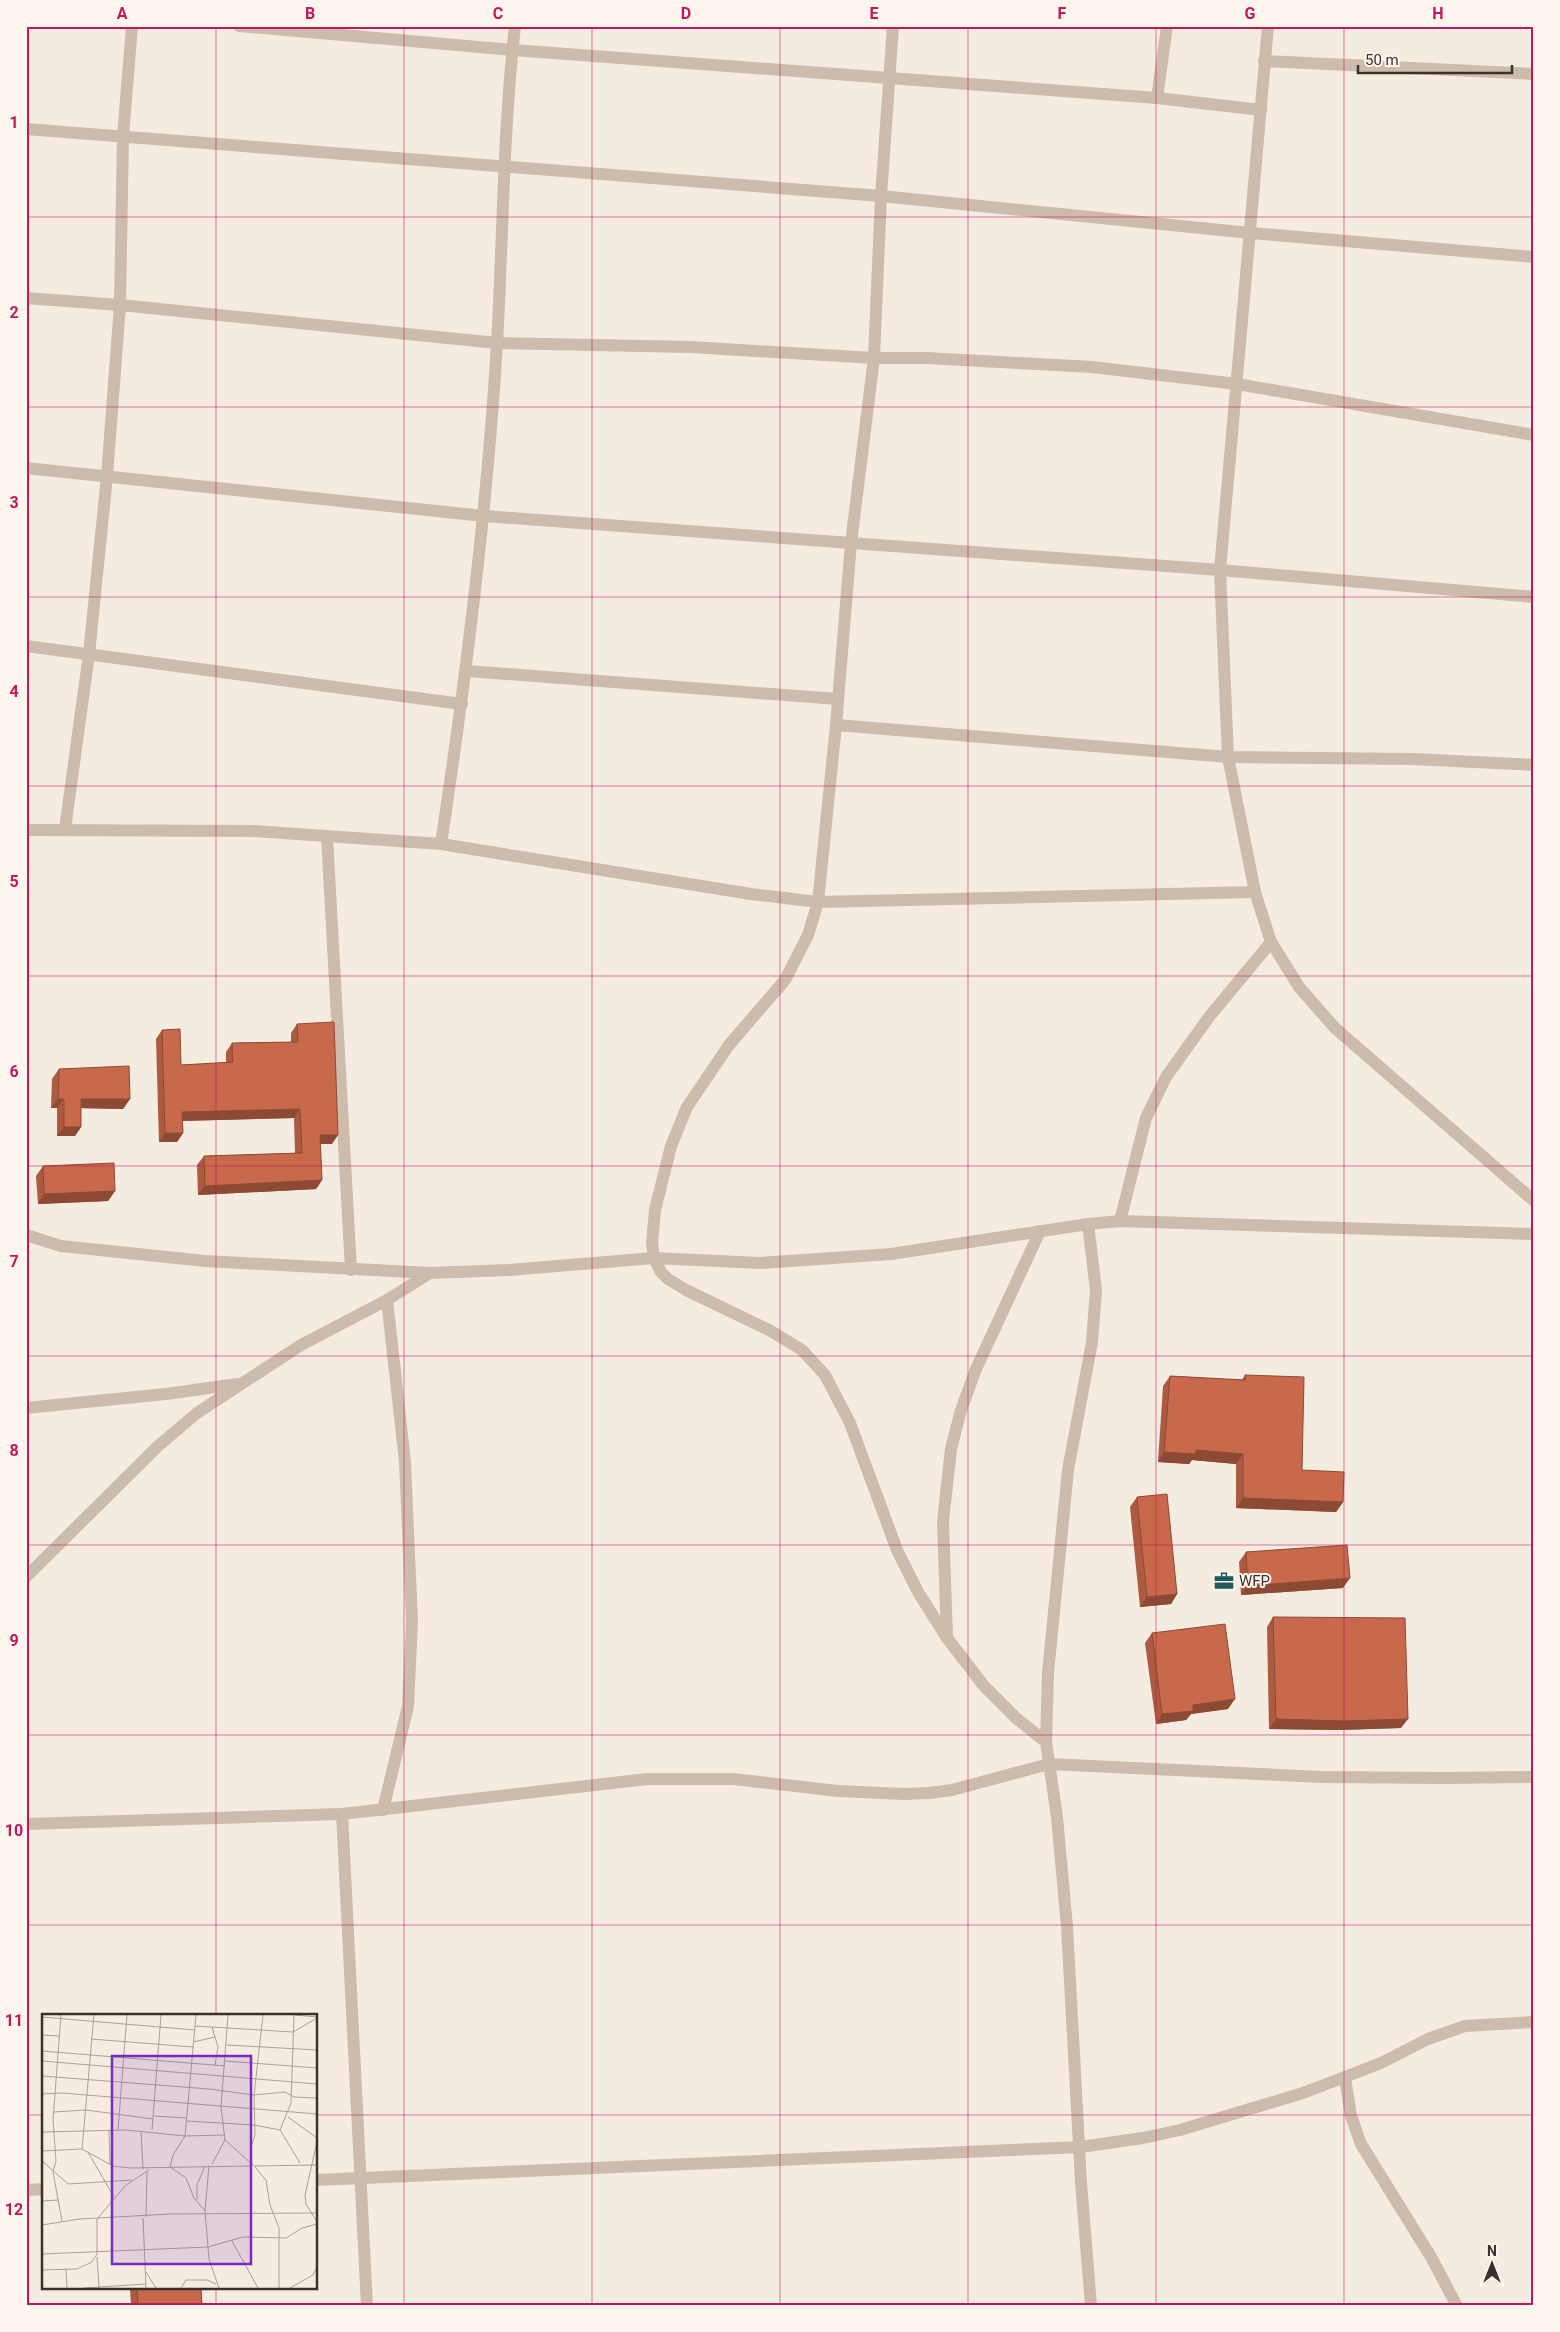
<svg xmlns="http://www.w3.org/2000/svg" width="1560" height="2332" font-family="Roboto,sans-serif">
<style>
.lines{fill:none;stroke-linecap:round;stroke-linejoin:round}
.minor{stroke:#cdbbac;stroke-width:12}
.wall{fill:#ac5a40}
.shaded-wall{fill:#8c4a34}
.building{fill:#c8694b;stroke:#8c4a34}
.grid{fill:none;stroke:#c2185b;stroke-width:1;stroke-opacity:0.55}
.labels{text-anchor:middle;stroke-width:4;stroke-linejoin:round;paint-order:stroke}
.poi-label{font-size:15px;fill:#3b302b;stroke:#fbf5ee;text-anchor:start}
.inset-road{fill:none;stroke:#aaa098;stroke-width:1}
.view{fill:#7b2cbf;fill-opacity:0.15;stroke:#7b2cbf;stroke-width:2.5}
.inset-edge{fill:none;stroke:#3b302b;stroke-width:2.5}
.neatline{fill:none;stroke:#c2185b;stroke-width:2}
.grid-label{font-size:16px;text-anchor:middle;font-weight:bold;fill:#c2185b}
</style>
<rect width="100%" height="100%" fill="#f4ebe1"/>
<g class="lines">
<!-- minor -->
<g class="minor">
<path d="M 239,26 L 513,50 L 1157,98 L 1261,110"/>
<path d="M 893,26 L 881,196 L 874,358 L 851,543 L 836,725 L 818,902 L 808,935 L 785,980 L 729,1045 L 687,1107 L 671,1146 L 655,1210 L 652,1243 L 654,1258 L 661,1272 L 668,1279 L 686,1290 L 771,1331 L 802,1350 L 825,1375 L 850,1423 L 897,1550 L 918,1592 L 947,1638 L 984,1686 L 1016,1718 L 1046,1742"/>
<path d="M 1268,26 L 1220,570 L 1228,757 L 1255,892 L 1271,942 L 1299,987 L 1335,1028 L 1534,1201"/>
<path d="M 1264,61 L 1534,74"/>
<path d="M 1157,98 L 1167,26"/>
<path d="M 26,129 L 881,196 L 1251,233 L 1534,257"/>
<path d="M 26,298 L 120,305 L 497,343 L 691,347 L 874,358 L 926,358 L 1092,367 L 1237,384 L 1534,435"/>
<path d="M 26,468 L 484,516 L 1220,570 L 1534,597"/>
<path d="M 26,646 L 462,704"/>
<path d="M 467,671 L 838,699"/>
<path d="M 836,725 L 1228,757 L 1412,759 L 1534,765"/>
<path d="M 65,829 L 89,654 L 107,476 L 120,305 L 123,136 L 132,26"/>
<path d="M 26,830 L 254,831 L 441,844 L 751,894 L 818,902 L 1255,892"/>
<path d="M 327,837 L 351,1270"/>
<path d="M 441,844 C 466,678 487,512 497,344 C 503,238 503,132 515,26"/>
<path d="M 1120,1221 L 1146,1118 L 1166,1077 L 1209,1017 L 1271,942"/>
<path d="M 1088,1224 L 1096,1290 L 1092,1342 L 1068,1470 L 1048,1673 L 1046,1742 L 1057,1817 L 1067,1927 L 1081,2182 L 1091,2306"/>
<path d="M 26,1235 L 61,1246 L 205,1261 L 430,1273 L 509,1270 L 654,1258 L 760,1263 L 891,1254 L 1088,1224 L 1120,1221 L 1534,1234"/>
<path d="M 26,1408 L 166,1394 L 237,1384"/>
<path d="M 26,1577 L 157,1447 L 197,1413 L 301,1345 L 387,1300 L 430,1273"/>
<path d="M 947,1638 L 943,1521 L 951,1449 L 961,1410 L 976,1369 L 1040,1231"/>
<path d="M 383,1810 L 408,1706 L 412,1622 L 405,1462 L 387,1300"/>
<path d="M 342,1814 L 367,2306"/>
<path d="M 26,1824 L 342,1814 L 647,1779 L 733,1779 L 838,1791 L 905,1794 L 929,1793 L 952,1790 L 1049,1764 L 1322,1777 L 1444,1778 L 1534,1777"/>
<path d="M 1345,2078 L 1351,2116 L 1361,2144 L 1431,2257 L 1457,2306"/>
<path d="M 316,2180 L 1080,2147 L 1143,2138 L 1180,2130 L 1303,2093 L 1381,2063 L 1428,2039 L 1465,2026 L 1534,2022"/>
<path d="M 26,2190 L 44,2189"/>
</g>
</g>
<!-- wall -->
<g class="wall">
<path d="M 297,1024 L 332,1144 L 320,1144 L 322,1180 L 316,1189 L 198,1195 L 197,1165 L 204,1156 L 295,1153 L 294,1118 L 182,1121 L 183,1133 L 177,1142 L 159,1142 L 156,1039 L 162,1030 L 181,1065 L 226,1063 L 226,1052 L 232,1043 L 291,1042 L 291,1033 Z"/>
<path d="M 59,1069 L 130,1099 L 123,1109 L 81,1108 L 81,1127 L 75,1136 L 57,1136 L 57,1108 L 51,1108 L 52,1079 Z"/>
<path d="M 43,1166 L 115,1191 L 108,1201 L 38,1204 L 36,1176 Z"/>
<path d="M 1245,1375 L 1302,1470 L 1343,1502 L 1336,1512 L 1236,1508 L 1236,1464 L 1192,1460 L 1189,1464 L 1158,1462 L 1163,1386 L 1170,1376 L 1242,1380 Z"/>
<path d="M 1137,1497 L 1177,1594 L 1171,1604 L 1140,1607 L 1130,1507 Z"/>
<path d="M 1246,1552 L 1343,1588 L 1241,1595 L 1239,1562 Z"/>
<path d="M 1273,1617 L 1401,1728 L 1339,1730 L 1269,1729 L 1267,1627 Z"/>
<path d="M 1152,1633 L 1228,1709 L 1191,1714 L 1186,1720 L 1156,1724 L 1145,1643 Z"/>
<path d="M 130,2288 L 201,2288 L 202,2306 L 131,2306 Z"/>
</g>
<!-- shaded-wall -->
<g class="shaded-wall">
<path d="M 58,1099 L 64,1099 L 57,1108 L 51,1108 Z"/>
<path d="M 81,1099 L 130,1099 L 123,1109 L 75,1108 Z"/>
<path d="M 300,1109 L 294,1118 L 176,1121 L 182,1112 Z"/>
<path d="M 64,1127 L 81,1127 L 75,1136 L 57,1136 Z"/>
<path d="M 165,1133 L 183,1133 L 177,1142 L 159,1142 Z"/>
<path d="M 320,1135 L 338,1135 L 332,1144 L 314,1144 Z"/>
<path d="M 322,1180 L 316,1189 L 198,1195 L 205,1186 Z"/>
<path d="M 115,1191 L 108,1201 L 38,1204 L 44,1194 Z"/>
<path d="M 1196,1450 L 1243,1454 L 1236,1464 L 1192,1460 L 1189,1464 L 1158,1462 L 1164,1452 Z"/>
<path d="M 1243,1498 L 1343,1502 L 1336,1512 L 1236,1508 Z"/>
<path d="M 1350,1578 L 1343,1588 L 1241,1595 L 1248,1586 Z"/>
<path d="M 1177,1594 L 1171,1604 L 1140,1607 L 1147,1597 Z"/>
<path d="M 1235,1699 L 1228,1709 L 1191,1714 L 1186,1720 L 1156,1724 L 1162,1714 L 1193,1705 Z"/>
<path d="M 1276,1719 L 1408,1719 L 1401,1728 L 1339,1730 L 1269,1729 Z"/>
</g>
<!-- building -->
<g class="building">
<path d="M 334,1022 L 338,1135 L 320,1135 L 322,1180 L 205,1186 L 204,1156 L 302,1153 L 300,1109 L 182,1112 L 183,1133 L 165,1133 L 162,1030 L 180,1029 L 181,1065 L 233,1062 L 232,1043 L 298,1042 L 297,1024 Z"/>
<path d="M 129,1066 L 130,1099 L 81,1099 L 81,1127 L 64,1127 L 64,1099 L 58,1099 L 59,1069 Z"/>
<path d="M 114,1163 L 115,1191 L 44,1194 L 43,1166 Z"/>
<path d="M 1245,1375 L 1304,1377 L 1302,1470 L 1344,1472 L 1343,1502 L 1243,1498 L 1243,1454 L 1196,1450 L 1196,1454 L 1164,1452 L 1170,1376 L 1245,1380 Z"/>
<path d="M 1167,1494 L 1177,1594 L 1147,1597 L 1137,1497 Z"/>
<path d="M 1347,1545 L 1350,1578 L 1248,1586 L 1246,1552 Z"/>
<path d="M 1273,1617 L 1405,1618 L 1408,1719 L 1345,1721 L 1276,1719 Z"/>
<path d="M 1225,1624 L 1235,1699 L 1193,1705 L 1193,1711 L 1162,1714 L 1152,1633 Z"/>
<path d="M 137,2288 L 201,2288 L 202,2306 L 169,2306 L 169,2305 L 138,2306 Z"/>
</g>
<!-- grid -->
<path class="grid" d="M 216,26 L 216,2016M 404,26 L 404,2306M 592,26 L 592,2306M 780,26 L 780,2306M 968,26 L 968,2306M 1156,26 L 1156,2306M 1344,26 L 1344,2306M 26,217 L 1534,217M 26,407 L 1534,407M 26,597 L 1534,597M 26,786 L 1534,786M 26,976 L 1534,976M 26,1166 L 1534,1166M 26,1356 L 1534,1356M 26,1545 L 1534,1545M 26,1735 L 1534,1735M 26,1925 L 1534,1925M 26,2115 L 44,2115M 316,2115 L 1534,2115M 216,2288 L 216,2306"/>
<!-- icons -->
<defs>
<symbol id="office-bare" viewBox="-9 -9 18 18"><path d="M-6-3h4V-5.5h4V-3h4V5H-6ZM-1-4.5V-3h2v-1.5ZM-6 0V1H6V0Z" fill="#1f5a5e" stroke="#fbf5ee" stroke-width="2.5" paint-order="stroke"/></symbol>
</defs>
<g fill-rule="evenodd">
<use href="#office-bare" x="1210" y="1567" width="28" height="28"/>
</g>
<g class="labels">
<!-- poi labels -->
<g class="poi-label">
<text x="1239" y="1586">WFP</text>
</g>
</g>
<!-- overview -->
<g transform="translate(42 2014)">
<rect width="275" height="275" fill="#f4ebe1"/>
<path class="inset-road" d="M 19,1 L 11,106 L 14,147 L 11,158 L 20,207M 154,1 L 143,122 L 131,141 L 128,153 L 144,164 L 152,184 L 163,197M 186,1 L 179,93 L 183,126 L 212,152 L 275,151M 252,1 L 249,89 L 238,116 L 258,149M 253,1 L 275,3M 0,3 L 153,16M 153,12 L 251,18 L 275,4M 170,13 L 176,33 L 173,51M 0,21 L 17,22M 49,25 L 151,33M 151,28 L 173,23M 185,31 L 275,36M 0,37 L 183,52M 0,47 L 275,70M 183,47 L 275,54M 0,62 L 167,75 L 212,81 L 243,78 L 252,83 L 275,84M 0,80 L 20,79 L 275,100M 12,98 L 44,96 L 111,105M 112,102 L 145,104M 246,103 L 275,124M 145,107 L 212,111 L 238,116M 67,116 L 68,150M 76,116 L 85,1M 110,116 L 119,1M 99,117 L 101,155M 0,118 L 84,116 L 143,122 L 182,121M 275,128 L 263,181 L 264,190 L 275,208M 40,135 L 52,1M 208,136 L 213,121 L 212,81 L 221,1M 0,137 L 40,135 L 71,152 L 88,154 L 210,152M 46,138 L 72,183M 0,147 L 26,170 L 90,166M 170,150 L 183,126M 167,151 L 163,197 L 167,245 L 177,274M 213,153 L 224,166 L 228,191 L 237,214 L 237,274M 155,186 L 155,171 L 163,152M 0,187 L 16,186M 104,203 L 105,158M 101,204 L 104,274M 0,211 L 37,205 L 128,200 L 275,199M 190,227 L 216,274M 0,240 L 166,233 L 201,223 L 244,224 L 260,214 L 275,210M 55,243 L 57,274M 0,256 L 35,255 L 50,248 L 55,240 L 55,205 L 84,171 L 107,156M 24,256 L 25,274M 104,258 L 114,274M 42,274 L 104,270M 139,274 L 144,266 L 165,266 L 174,270M 248,274 L 271,261 L 275,253"/>
<path class="view" d="M 70,42 L 209,42 L 209,250 L 70,250 Z"/>
<rect width="275" height="275" class="inset-edge"/>
</g>
<!-- border -->
<rect width="1560" height="2332" fill="none" stroke="#fbf5ee" stroke-width="55"/>
<!-- north arrow -->
<g transform="translate(1492 2264)" stroke="#fbf5ee" stroke-width="4" paint-order="stroke">
<path d="M0-4L9 19L0 12L-9 19Z" fill="#3b302b"/>
<text y="-8" font-size="14" font-weight="bold" text-anchor="middle" fill="#3b302b">N</text>
</g>
<!-- scale -->
<path d="M1358 65v8h154v-8" fill="none" stroke="#3b302b" stroke-width="2.5"/>
<text x="1365" y="65" font-size="15" fill="#3b302b" stroke="#fbf5ee" stroke-width="4" paint-order="stroke">50 m</text>
<rect x="28" y="28" width="1504" height="2276" class="neatline"/>
<g class="grid-label">
<text x="122" y="19">A</text>
<text x="310" y="19">B</text>
<text x="498" y="19">C</text>
<text x="686" y="19">D</text>
<text x="874" y="19">E</text>
<text x="1062" y="19">F</text>
<text x="1250" y="19">G</text>
<text x="1438" y="19">H</text>
<text x="14" y="128">1</text>
<text x="14" y="318">2</text>
<text x="14" y="508">3</text>
<text x="14" y="697">4</text>
<text x="14" y="887">5</text>
<text x="14" y="1077">6</text>
<text x="14" y="1267">7</text>
<text x="14" y="1456">8</text>
<text x="14" y="1646">9</text>
<text x="14" y="1836">10</text>
<text x="14" y="2026">11</text>
<text x="14" y="2215">12</text>
</g>
</svg>
